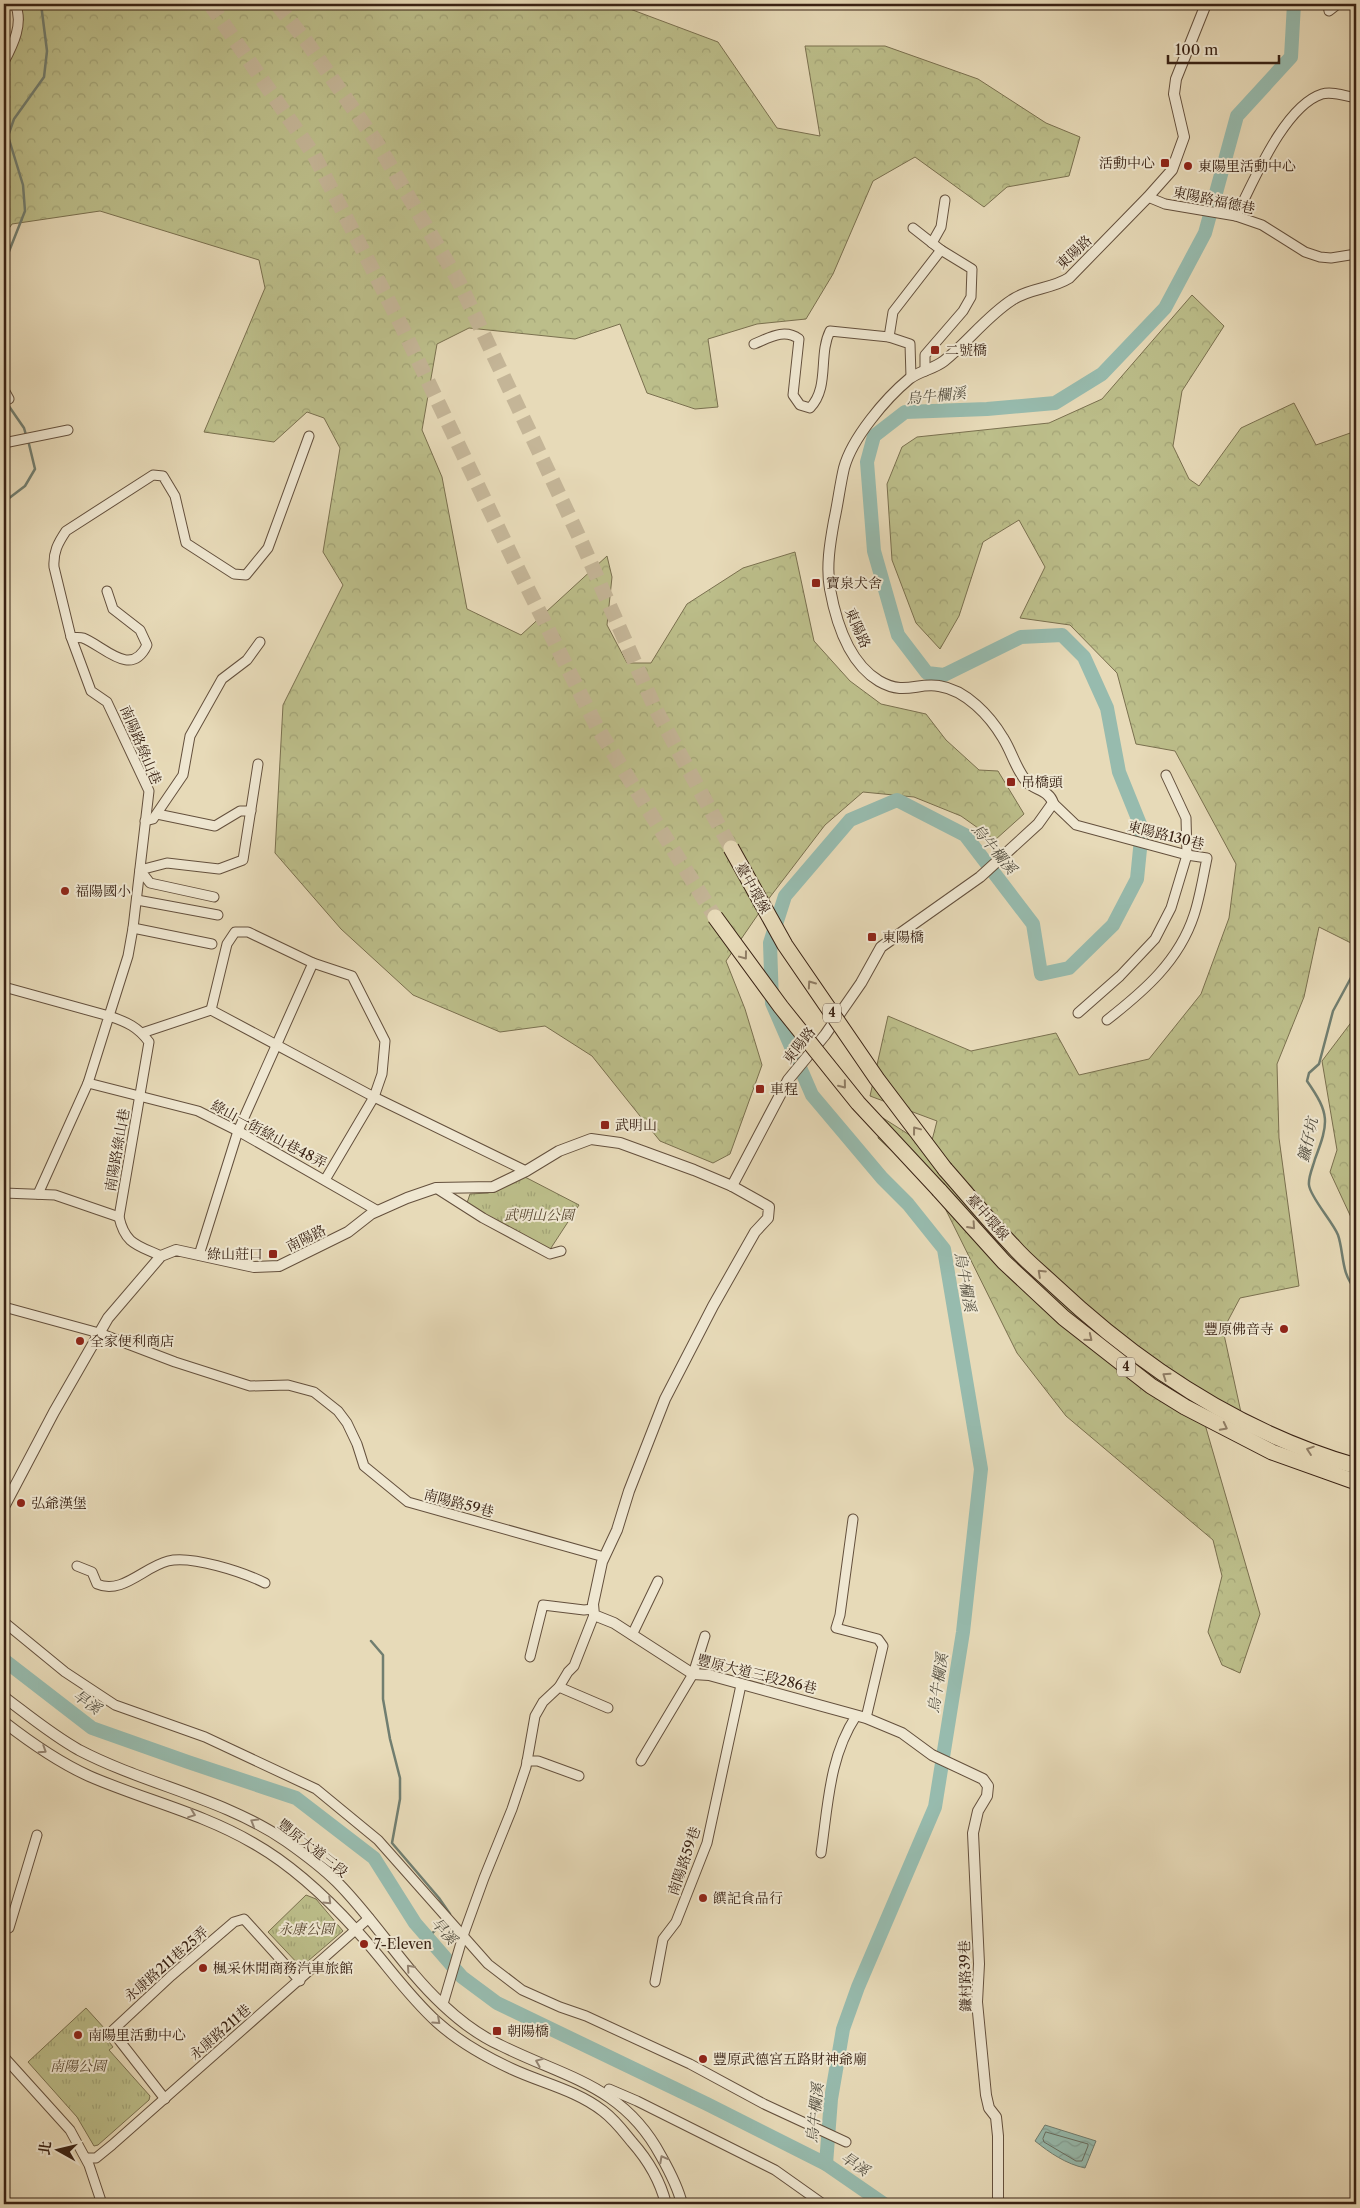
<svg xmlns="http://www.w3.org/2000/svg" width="1360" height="2208" font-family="'Libre Caslon Text','Noto Serif TC',serif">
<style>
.grass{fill:url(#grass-tufts);stroke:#7a704f}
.forest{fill:url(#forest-crowns);stroke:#7a704f}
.water{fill:url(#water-waves);stroke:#717e70}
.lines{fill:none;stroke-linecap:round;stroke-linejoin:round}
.shore{stroke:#686e61;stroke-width:1}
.stream{stroke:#717e70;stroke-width:2.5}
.river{stroke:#97bbae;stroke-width:14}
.motorway-tunnel{stroke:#c4b597;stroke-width:15;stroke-dasharray:15 8;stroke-linecap:butt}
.minor-casing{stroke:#64503d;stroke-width:11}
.tertiary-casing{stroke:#64503d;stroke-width:12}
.motorway-casing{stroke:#392214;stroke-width:17}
.minor{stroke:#efe7d1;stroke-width:9}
.tertiary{stroke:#efe7d1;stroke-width:10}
.motorway{stroke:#e7dab8;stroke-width:15}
.motorway-bridge-casing{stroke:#392214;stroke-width:17;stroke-linecap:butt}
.motorway-bridge{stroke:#e7dab8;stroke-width:15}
.oneway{stroke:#907e66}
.oneway2{stroke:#948472}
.poi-dot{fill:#8f2418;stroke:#efe7d1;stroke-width:2}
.labels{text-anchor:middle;stroke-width:4;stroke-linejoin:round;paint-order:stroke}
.shield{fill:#efe7d1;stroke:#705d4d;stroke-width:1}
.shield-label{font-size:12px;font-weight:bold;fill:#392214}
.poi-label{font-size:14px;fill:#392214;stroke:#efe7d1;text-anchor:start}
.street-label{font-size:14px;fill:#392214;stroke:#efe7d1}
.park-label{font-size:14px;font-style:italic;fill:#5a4932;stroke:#efe7d1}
.water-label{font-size:15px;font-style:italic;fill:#555042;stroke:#efe7d1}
</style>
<defs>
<pattern id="grass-tufts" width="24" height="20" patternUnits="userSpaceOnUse" patternTransform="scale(1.25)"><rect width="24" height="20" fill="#bcbe8a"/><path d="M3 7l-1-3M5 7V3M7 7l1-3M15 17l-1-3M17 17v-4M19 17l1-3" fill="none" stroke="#a2a376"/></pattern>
<pattern id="forest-crowns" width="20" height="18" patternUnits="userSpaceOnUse" patternTransform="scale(1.25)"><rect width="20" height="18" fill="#bcbe8a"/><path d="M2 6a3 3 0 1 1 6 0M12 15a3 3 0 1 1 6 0" fill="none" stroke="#a2a376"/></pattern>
<pattern id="water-waves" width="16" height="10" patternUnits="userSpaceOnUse" patternTransform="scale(1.25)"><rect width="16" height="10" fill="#97bbae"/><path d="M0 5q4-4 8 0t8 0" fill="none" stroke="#83a095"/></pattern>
</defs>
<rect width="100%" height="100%" fill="#e7dab8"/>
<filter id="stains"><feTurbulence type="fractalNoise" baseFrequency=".004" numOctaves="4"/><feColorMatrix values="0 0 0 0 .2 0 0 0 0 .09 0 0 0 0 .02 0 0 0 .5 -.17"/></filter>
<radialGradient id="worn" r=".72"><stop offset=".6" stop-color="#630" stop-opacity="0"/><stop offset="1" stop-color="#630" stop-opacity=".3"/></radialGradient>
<!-- grass -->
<g class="grass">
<path d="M 525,1177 L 579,1205 L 549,1251 L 466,1206 L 470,1194 L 488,1193 Z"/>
<path d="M 306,1895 L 316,1899 L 343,1931 L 301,1967 L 268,1932 Z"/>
<path d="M 86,2008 L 105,2029 L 102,2033 L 113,2047 L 109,2050 L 150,2096 L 149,2100 L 98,2145 L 94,2146 L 77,2117 L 28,2062 Z"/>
</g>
<!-- forest -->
<g class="forest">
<path d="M 21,4 L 622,4 L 622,6 L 718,42 L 777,128 L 820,136 L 805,46 L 885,46 L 978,79 L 1046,123 L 1080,137 L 1069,176 L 1007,187 L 984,207 L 915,157 L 873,181 L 833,274 L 806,319 L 757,324 L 708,339 L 718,407 L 695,409 L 647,393 L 620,324 L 575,339 L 469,328 L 437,344 L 422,430 L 442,477 L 467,609 L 521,635 L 607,556 L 612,577 L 607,625 L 627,663 L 651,663 L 687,604 L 743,568 L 795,552 L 814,641 L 850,681 L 881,704 L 926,714 L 946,740 L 979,770 L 998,771 L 1024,814 L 995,840 L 961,816 L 914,797 L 863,792 L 825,825 L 770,897 L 726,961 L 745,1009 L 762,1065 L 730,1154 L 713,1163 L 660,1141 L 592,1056 L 545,1026 L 500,1032 L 413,995 L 341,929 L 275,853 L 283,705 L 343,585 L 323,552 L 340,448 L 324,418 L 307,412 L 274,442 L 204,432 L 265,288 L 259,260 L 100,211 L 12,224 L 4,236 L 4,72 L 23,20 Z"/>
<path d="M 1192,295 L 1224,326 L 1182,391 L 1173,446 L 1189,479 L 1199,486 L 1241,428 L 1294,403 L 1316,445 L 1356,431 L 1356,955 L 1355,945 L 1319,927 L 1304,997 L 1277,1064 L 1279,1138 L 1299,1286 L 1240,1298 L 1223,1330 L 1242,1417 L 1204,1421 L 1260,1614 L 1240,1673 L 1222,1665 L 1208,1632 L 1222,1576 L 1213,1540 L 1066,1416 L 1017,1353 L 938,1194 L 878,1138 L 883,1118 L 930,1148 L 937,1121 L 870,1096 L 888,1016 L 971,1051 L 1056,1033 L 1079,1075 L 1149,1059 L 1201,994 L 1229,918 L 1236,864 L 1175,751 L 1136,744 L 1117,673 L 1070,625 L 1020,618 L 1045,567 L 1019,520 L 983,542 L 959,616 L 940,649 L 916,623 L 892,560 L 887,484 L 902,447 L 917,437 L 1049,423 L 1102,399 Z"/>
<path d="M 1356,1016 L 1356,1228 L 1330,1172 L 1337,1150 L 1322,1061 Z"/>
</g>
<!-- water -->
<path class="water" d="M 1045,2125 L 1096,2141 L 1085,2168 C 1066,2164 1050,2153 1035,2141 Z"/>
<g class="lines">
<!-- shore -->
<path class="shore" d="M 1046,2132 L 1088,2144 L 1088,2146 L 1082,2161 L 1076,2161 L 1044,2142 L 1043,2139 Z"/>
<!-- stream -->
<g class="stream">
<path d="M 4,264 L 25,211 L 23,185 L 8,136 L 14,119 L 44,77 L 47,51 L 41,4"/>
<path d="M 6,402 L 24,428 L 26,435"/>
<path d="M 4,502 L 25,486 L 35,469 L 28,440"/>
<path d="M 1356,974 L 1353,974 L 1333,1011 L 1319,1064 L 1309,1073 L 1307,1081 C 1330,1114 1329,1122 1315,1159 C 1313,1167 1308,1177 1309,1185 C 1310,1197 1333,1222 1338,1235 C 1344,1252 1341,1276 1356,1289"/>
<path d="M 371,1641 L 383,1655 L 383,1699 L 390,1739 L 400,1778 L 400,1799 L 392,1843 L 439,1898 L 450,1914 L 428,1938"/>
</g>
<!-- river -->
<g class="river">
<path d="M 4,1660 L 92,1728 L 188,1762 L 296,1798 L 374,1858 L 415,1923 L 462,1977 L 497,2003 L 707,2104 L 826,2164 L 884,2204"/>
<path d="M 826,2164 L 831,2099 L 843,2029 L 858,1987 L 935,1807 L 963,1632 L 981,1469 L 944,1249 L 908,1204 L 882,1178 L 812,1095 L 772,1003 L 770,943 L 785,896 L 850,820 L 897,800 L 965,835 L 1033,924 L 1041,974 L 1069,968 L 1113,925 L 1137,879 L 1142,829 L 1119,772 L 1107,708 L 1084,657 L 1062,635 L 1021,637 L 944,675 L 927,673 L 898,635 L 874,551 L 867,462 L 874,436 L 905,412 L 987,409 L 1055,403 L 1102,374 L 1165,308 L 1205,233 L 1237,116 L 1291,57 L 1294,4"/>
</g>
<!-- motorway-tunnel -->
<g class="motorway-tunnel">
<path d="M 210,4 L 314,155 L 401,325 L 515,563 L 598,729 L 715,917"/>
<path d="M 277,4 L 306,41 L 377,143 L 459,282 L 581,541 L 655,708 L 731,848"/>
</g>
<defs>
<g id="minor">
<path d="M 1328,4 L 1329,11 L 1338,4"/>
<path d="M 4,62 C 13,45 24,23 15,4"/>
<path d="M 1148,197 L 1165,204 L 1236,216 L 1262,225 L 1305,252 L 1320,257 L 1331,258 L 1356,254"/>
<path d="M 1236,216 C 1253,183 1284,106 1322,94 C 1332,91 1346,96 1356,98"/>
<path d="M 913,228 L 941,250 L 972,269 L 971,297 L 963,311 L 925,355 L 925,371"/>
<path d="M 932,243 L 941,227 L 945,200"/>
<path d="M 889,337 L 893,312 L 941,250"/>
<path d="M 754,344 C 769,338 784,328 799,339 L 793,395 L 800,405 L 810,408 C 830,387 818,355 830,331 L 889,337 L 910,344 L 911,377"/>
<path d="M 4,390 L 9,399"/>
<path d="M 4,443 L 68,430"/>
<path d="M 71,637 C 75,638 80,637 83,638 C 104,646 131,679 147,645 L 140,630 L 113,609 L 107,591"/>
<path d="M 1053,803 L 1076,825 L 1187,855 L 1207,858 C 1203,877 1200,897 1194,915 C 1179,961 1144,991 1107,1020"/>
<path d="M 157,814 L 215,826 L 240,811 L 251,811"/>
<path d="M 145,821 L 153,819 L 183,775 L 190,736 L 222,679 L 247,660 L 260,642"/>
<path d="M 214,897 L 150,883 L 140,870 L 167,863 L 219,869 L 243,860 L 258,764"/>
<path d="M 137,900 L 218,915"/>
<path d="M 133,928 L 212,944"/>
<path d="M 313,963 L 352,976 L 385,1041 L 382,1074 L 374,1097 L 325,1180"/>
<path d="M 4,987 L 109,1016 L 88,1083 L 198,1111 L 238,1131 L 378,1211"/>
<path d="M 1078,1013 L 1120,976 L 1155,939 L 1171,908 L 1187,855 L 1186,818 L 1166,775"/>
<path d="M 142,1033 L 211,1010 L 374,1097 L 526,1171"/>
<path d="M 436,1188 L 483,1218 L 550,1254 L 561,1251"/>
<path d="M 4,1193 L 55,1195 L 119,1217"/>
<path d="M 38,1194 L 88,1083"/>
<path d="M 199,1255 L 238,1131 L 313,963 L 248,932 L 235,932 L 227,944 L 211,1010"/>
<path d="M 161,1256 C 137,1245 125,1244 119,1217 L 149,1042 C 138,1027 127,1022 109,1016 L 128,956 L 133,928 L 149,791 L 107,702 L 91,691 L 71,637 L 54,567 C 53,552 58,543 66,531 L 153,475 L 163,476 L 175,496 L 186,543 L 234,574 L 246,575 L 268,548 L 309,436"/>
<path d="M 4,1307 L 99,1333 L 175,1362 L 250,1386 L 288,1385 L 314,1392 L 338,1411 L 347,1423 L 357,1444 L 364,1466 L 408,1502 L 604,1557"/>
<path d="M 853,1519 L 840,1615 L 836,1628 L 878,1639 L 883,1646 L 866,1718"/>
<path d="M 77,1566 L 92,1572 L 97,1584 C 122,1595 144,1567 168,1561 C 191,1555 243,1572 265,1583"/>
<path d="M 4,1622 L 65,1672 L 115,1705 L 205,1737 L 316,1789 L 378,1840 L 488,1964 L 522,1990 L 560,2007 L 586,2016 L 690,2064 L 764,2104 L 846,2142"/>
<path d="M 632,1635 L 658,1581"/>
<path d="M 530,1657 L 543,1605 L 584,1610 L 593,1609"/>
<path d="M 559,1687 L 608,1708"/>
<path d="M 527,1761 L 538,1761 L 579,1776"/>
<path d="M 641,1761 L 693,1674 L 705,1636"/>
<path d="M 821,1853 C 828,1806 829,1757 856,1716"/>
<path d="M 9,1928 L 37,1835"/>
<path d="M 655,1982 L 663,1939 L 676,1922 L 707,1843 L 741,1685"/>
<path d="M 443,2004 L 463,1936 L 484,1878 L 512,1809 L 526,1767 L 535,1716 L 543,1702 L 559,1687 L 568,1672 L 574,1666 L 594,1615"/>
<path d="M 4,2057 L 70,2130 L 89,2165 L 102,2204"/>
<path d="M 609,2089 L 637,2101 L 775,2170 L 823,2204"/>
<path d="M 165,2099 L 112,2031 L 171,1976 L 234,1922 L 244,1919 L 300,1981"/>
<path d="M 86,2158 L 96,2158 L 112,2145 L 369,1918"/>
</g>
<g id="tertiary">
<path d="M 732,1186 L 788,1080 L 825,1035 L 861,983 L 881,947 L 980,877 L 1038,824 L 1053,803 C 1049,790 1035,790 1027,782 C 1016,770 1012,752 1003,738 C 990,716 966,690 939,686 C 917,682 905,696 879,681 C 849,663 836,622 830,589 C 826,567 830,543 834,521 C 838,503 840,485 844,468 C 852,438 886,398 909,379 C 919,371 934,369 944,361 C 967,343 987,316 1012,300 C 1029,288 1052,289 1069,278 L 1148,197 L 1172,170 L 1184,137 L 1174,94 L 1176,79 L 1206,4"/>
<path d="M 4,1507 L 54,1412 L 108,1318 L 161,1256 L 176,1250 L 254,1267 L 279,1266 L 348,1232 L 371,1214 L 407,1198 L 436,1188 L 493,1187 L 526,1171 L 559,1151 L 591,1139 L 620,1143 L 694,1170 L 732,1186 L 764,1204 L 769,1207 L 768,1218 L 755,1232 L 713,1306 L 665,1399 L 629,1491 L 617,1530 L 602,1562 L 593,1604 L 594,1615 L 614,1623 L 693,1674 L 709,1675 L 866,1718 L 902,1733 L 932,1755 L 983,1779 L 988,1786 L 987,1796 L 978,1811 L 973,1833 L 979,1964 L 977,2002 L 986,2095 L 989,2108 L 996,2117 L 998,2136 L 998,2204"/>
<path d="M 4,1697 C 28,1715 52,1735 79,1750 C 146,1785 223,1798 286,1841 C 303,1853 323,1868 337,1882 C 375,1920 403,1968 443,2005 C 459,2020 480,2036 500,2045 C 566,2078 623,2085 661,2156 C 670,2172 678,2187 682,2204"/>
<path d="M 4,1722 C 31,1743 58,1762 89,1776 C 144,1800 202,1813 253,1843 C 292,1865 326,1897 356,1930 C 384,1960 406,1994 437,2022 C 458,2041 486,2057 512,2069 C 542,2083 576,2090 603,2111 C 615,2120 623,2131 632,2142 C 648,2160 660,2180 666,2204"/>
</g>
<g id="motorway">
<path d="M 945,1169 C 968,1195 989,1221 1013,1246 C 1025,1260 1040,1272 1054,1285 C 1140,1366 1241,1433 1356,1466"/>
<path d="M 939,1190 L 1004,1262 L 1064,1318 L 1151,1386 L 1185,1407 L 1272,1452 L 1356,1482"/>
</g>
</defs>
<!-- minor casing -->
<use href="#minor" class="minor-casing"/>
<!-- tertiary casing -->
<use href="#tertiary" class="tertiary-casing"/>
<!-- motorway casing -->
<use href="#motorway" class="motorway-casing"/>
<!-- minor -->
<use href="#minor" class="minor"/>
<!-- tertiary -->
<use href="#tertiary" class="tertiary"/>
<!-- motorway -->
<use href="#motorway" class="motorway"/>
<defs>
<g id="motorway-bridge">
<path d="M 731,848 L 785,945 L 877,1079 L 945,1169"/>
<path d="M 715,917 L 781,1007 L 858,1103 L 939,1190"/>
</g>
</defs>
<!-- motorway-bridge casing -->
<use href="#motorway-bridge" class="motorway-bridge-casing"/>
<!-- motorway-bridge -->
<use href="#motorway-bridge" class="motorway-bridge"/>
</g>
<!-- one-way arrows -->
<defs><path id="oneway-chevron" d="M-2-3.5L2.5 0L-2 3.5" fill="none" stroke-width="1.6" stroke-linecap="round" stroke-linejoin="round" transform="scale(1.25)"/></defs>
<g class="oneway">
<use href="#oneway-chevron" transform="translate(744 956) rotate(53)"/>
<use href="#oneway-chevron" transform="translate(811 984) rotate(-125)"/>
<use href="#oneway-chevron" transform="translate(843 1085) rotate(51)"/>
<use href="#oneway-chevron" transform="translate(916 1130) rotate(-127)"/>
<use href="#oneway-chevron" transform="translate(972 1226) rotate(48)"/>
<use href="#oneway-chevron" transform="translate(1041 1273) rotate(-137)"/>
<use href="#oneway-chevron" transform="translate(1089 1338) rotate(39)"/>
<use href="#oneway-chevron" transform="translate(1166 1376) rotate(-146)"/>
<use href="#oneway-chevron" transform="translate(1224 1427) rotate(27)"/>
<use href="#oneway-chevron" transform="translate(1310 1450) rotate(-161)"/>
</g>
<g class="oneway2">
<use href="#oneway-chevron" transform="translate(43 1750) rotate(33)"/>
<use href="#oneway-chevron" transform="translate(192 1814) rotate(21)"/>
<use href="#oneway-chevron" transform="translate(254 1822) rotate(-149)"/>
<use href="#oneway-chevron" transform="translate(328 1901) rotate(44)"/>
<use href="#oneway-chevron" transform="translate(410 1968) rotate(-132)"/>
<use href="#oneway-chevron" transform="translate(437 2021) rotate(42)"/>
<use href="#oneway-chevron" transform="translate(539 2062) rotate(-158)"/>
<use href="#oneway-chevron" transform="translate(663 2159) rotate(-118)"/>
</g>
<!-- markers -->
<g class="poi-dot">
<rect x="1160" y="158" width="10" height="10" rx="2.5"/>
<circle cx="1188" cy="166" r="5"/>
<rect x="930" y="345" width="10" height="10" rx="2.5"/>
<rect x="811" y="578" width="10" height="10" rx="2.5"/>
<rect x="1006" y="777" width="10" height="10" rx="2.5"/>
<circle cx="65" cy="891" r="5"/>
<rect x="867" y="932" width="10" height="10" rx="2.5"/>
<rect x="755" y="1084" width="10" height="10" rx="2.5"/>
<rect x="600" y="1120" width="10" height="10" rx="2.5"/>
<rect x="268" y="1249" width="10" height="10" rx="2.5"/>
<circle cx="1284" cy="1329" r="5"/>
<circle cx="80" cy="1341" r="5"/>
<circle cx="21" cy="1503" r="5"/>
<circle cx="703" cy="1898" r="5"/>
<circle cx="364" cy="1944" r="5"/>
<circle cx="203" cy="1968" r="5"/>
<rect x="492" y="2026" width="10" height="10" rx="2.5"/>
<circle cx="78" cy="2035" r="5"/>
<circle cx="703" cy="2059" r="5"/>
</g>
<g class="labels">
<!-- shield labels -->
<g class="shield">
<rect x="823" y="1003.5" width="18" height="19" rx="4"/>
<rect x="1117" y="1357.5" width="18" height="19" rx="4"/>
</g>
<g class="shield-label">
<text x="832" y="1017">4</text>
<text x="1126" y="1371">4</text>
</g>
<!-- poi labels -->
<g class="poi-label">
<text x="1155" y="168" text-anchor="end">活動中心</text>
<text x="1198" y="171">東陽里活動中心</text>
<text x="945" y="355">二號橋</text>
<text x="826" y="588">寶泉犬舍</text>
<text x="1021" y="787">吊橋頭</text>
<text x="75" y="896">福陽國小</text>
<text x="882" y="942">東陽橋</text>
<text x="770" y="1094">車程</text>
<text x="615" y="1130">武明山</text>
<text x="263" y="1259" text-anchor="end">綠山莊口</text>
<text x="1274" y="1334" text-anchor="end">豐原佛音寺</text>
<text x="90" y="1346">全家便利商店</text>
<text x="31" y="1508">弘爺漢堡</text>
<text x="713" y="1903">饌記食品行</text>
<text x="374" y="1949">7-Eleven</text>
<text x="213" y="1973">楓采休閒商務汽車旅館</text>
<text x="507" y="2036">朝陽橋</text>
<text x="88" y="2040">南陽里活動中心</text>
<text x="713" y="2064">豐原武德宮五路財神爺廟</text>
</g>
<!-- street labels -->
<g class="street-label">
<text transform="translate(1214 200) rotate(12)" y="5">東陽路福德巷</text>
<text transform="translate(1074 252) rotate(-43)" y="5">東陽路</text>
<text transform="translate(858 628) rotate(66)" y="5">東陽路</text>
<text transform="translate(141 745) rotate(67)" y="5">南陽路綠山巷</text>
<text transform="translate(1166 835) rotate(14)" y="5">東陽路130巷</text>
<text transform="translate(753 888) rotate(61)" y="5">臺中環線</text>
<text transform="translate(799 1045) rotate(-51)" y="5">東陽路</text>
<text transform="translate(269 1134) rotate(28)" y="5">綠山一街綠山巷48弄</text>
<text transform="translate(117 1150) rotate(-80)" y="5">南陽路綠山巷</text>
<text transform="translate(988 1217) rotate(49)" y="5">臺中環線</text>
<text transform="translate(306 1238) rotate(-26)" y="5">南陽路</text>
<text transform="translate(459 1503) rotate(15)" y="5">南陽路59巷</text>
<text transform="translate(757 1674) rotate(14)" y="5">豐原大道三段286巷</text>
<text transform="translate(313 1848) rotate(38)" y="5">豐原大道三段</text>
<text transform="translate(684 1861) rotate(-71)" y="5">南陽路59巷</text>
<text transform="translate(166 1964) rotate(-41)" y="5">永康路211巷25弄</text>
<text transform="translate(965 1976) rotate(-91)" y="5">鎌村路39巷</text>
<text transform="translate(220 2032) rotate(-41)" y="5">永康路211巷</text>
</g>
<!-- park labels -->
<g class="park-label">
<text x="539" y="1220">武明山公園</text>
<text x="306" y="1934">永康公園</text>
<text x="78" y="2071">南陽公園</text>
</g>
<!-- water labels -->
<g class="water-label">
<text transform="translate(936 396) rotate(-6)" y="5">烏牛欄溪</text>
<text transform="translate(994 849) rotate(50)" y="5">烏牛欄溪</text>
<text transform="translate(1308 1140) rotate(-78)" y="5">鐮仔坑</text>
<text transform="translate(965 1282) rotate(80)" y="5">烏牛欄溪</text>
<text transform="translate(938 1683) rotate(-81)" y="5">烏牛欄溪</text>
<text transform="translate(87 1702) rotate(36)" y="5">旱溪</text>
<text transform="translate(444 1931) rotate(49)" y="5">旱溪</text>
<text transform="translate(815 2113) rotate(-84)" y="5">烏牛欄溪</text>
<text transform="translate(855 2164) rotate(35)" y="5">旱溪</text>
</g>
</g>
<!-- margin -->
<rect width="1360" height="2208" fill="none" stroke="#e7dab8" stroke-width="20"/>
<rect x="5" y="5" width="1350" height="2198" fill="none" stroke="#392214" stroke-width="2.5"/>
<rect x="10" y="10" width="1340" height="2188" fill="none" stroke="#392214"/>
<!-- north arrow -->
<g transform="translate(58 2150) rotate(278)" stroke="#efe7d1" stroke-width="4" paint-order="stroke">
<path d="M0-4L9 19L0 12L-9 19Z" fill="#392214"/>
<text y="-8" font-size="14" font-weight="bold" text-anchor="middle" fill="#392214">北</text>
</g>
<!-- scale -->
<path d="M1168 55v8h111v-8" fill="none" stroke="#392214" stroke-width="2.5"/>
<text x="1175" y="55" font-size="15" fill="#392214" stroke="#efe7d1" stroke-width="4" paint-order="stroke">100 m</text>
<rect width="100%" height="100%" filter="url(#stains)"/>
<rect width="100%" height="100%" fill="url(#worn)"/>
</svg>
